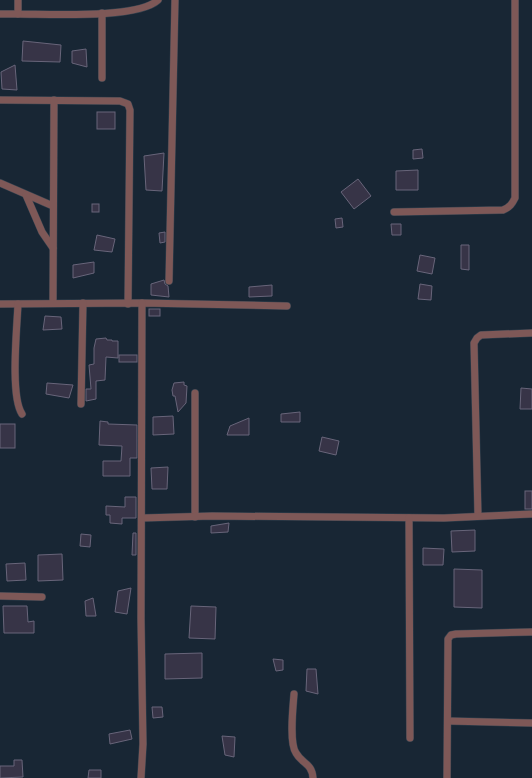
<svg xmlns="http://www.w3.org/2000/svg" width="532" height="778" font-family="'Source Serif 4',serif">
<style>
.building{fill:#373447;stroke:#68657a}
.lines{fill:none;stroke-linecap:round;stroke-linejoin:round}
.minor-casing{stroke:#354350;stroke-width:8}
.minor{stroke:#7e5857;stroke-width:7}
</style>
<rect width="100%" height="100%" fill="#182634"/>
<!-- building -->
<g class="building">
<path d="M 23,41 L 61,45 L 60,62 L 22,61 Z"/>
<path d="M 86,49 L 87,67 L 72,63 L 72,51 Z"/>
<path d="M 15,65 L 17,90 L 2,89 L 1,72 Z"/>
<rect x="97" y="112" width="18" height="17"/>
<path d="M 422,149 L 423,158 L 413,159 L 413,150 Z"/>
<path d="M 164,153 L 162,191 L 146,190 L 144,156 Z"/>
<path d="M 418,170 L 418,190 L 396,190 L 396,171 Z"/>
<path d="M 358,179 L 371,196 L 354,209 L 341,192 Z"/>
<rect x="92" y="204" width="7" height="8"/>
<path d="M 342,218 L 343,227 L 336,228 L 335,219 Z"/>
<path d="M 391,224 L 401,224 L 401,235 L 392,235 Z"/>
<path d="M 165,232 L 165,242 L 160,243 L 159,233 Z"/>
<path d="M 97,235 L 115,239 L 112,252 L 94,250 Z"/>
<path d="M 461,245 L 469,245 L 469,270 L 461,269 Z"/>
<path d="M 420,255 L 435,258 L 432,274 L 417,271 Z"/>
<path d="M 94,262 L 94,273 L 73,278 L 73,265 Z"/>
<path d="M 164,280 L 165,284 L 168,286 L 169,297 L 151,295 L 151,284 Z"/>
<path d="M 420,284 L 432,286 L 431,300 L 418,299 Z"/>
<path d="M 272,285 L 272,296 L 249,297 L 249,287 Z"/>
<rect x="149" y="309" width="11" height="7"/>
<path d="M 45,316 L 61,317 L 62,329 L 43,330 Z"/>
<path d="M 106,338 L 107,340 L 112,340 L 112,341 L 118,341 L 118,358 L 106,357 L 105,380 L 96,381 L 96,399 L 86,401 L 86,389 L 91,389 L 89,365 L 94,364 L 94,348 L 96,339 Z"/>
<rect x="119" y="355" width="18" height="7"/>
<path d="M 184,382 L 184,385 L 187,386 L 186,403 L 178,412 L 175,396 L 173,396 L 172,390 L 174,383 Z"/>
<path d="M 47,383 L 73,385 L 69,398 L 46,394 Z"/>
<path d="M 521,388 L 532,389 L 532,409 L 520,409 Z"/>
<path d="M 300,412 L 300,422 L 281,422 L 281,414 Z"/>
<path d="M 173,416 L 174,434 L 153,435 L 153,417 Z"/>
<path d="M 249,418 L 249,435 L 227,435 L 230,426 Z"/>
<path d="M 100,421 L 108,422 L 108,424 L 137,425 L 137,458 L 130,458 L 130,476 L 103,476 L 103,461 L 121,461 L 122,446 L 99,445 Z"/>
<rect x="0" y="424" width="15" height="24"/>
<path d="M 322,437 L 339,441 L 336,455 L 319,451 Z"/>
<path d="M 168,467 L 167,489 L 152,489 L 151,468 Z"/>
<rect x="525" y="491" width="7" height="18"/>
<path d="M 125,497 L 136,497 L 136,518 L 122,518 L 122,524 L 110,523 L 110,515 L 106,515 L 106,506 L 125,507 Z"/>
<path d="M 229,523 L 228,532 L 211,533 L 211,526 Z"/>
<path d="M 475,530 L 475,551 L 452,552 L 451,531 Z"/>
<path d="M 133,533 L 136,533 L 136,555 L 132,555 Z"/>
<path d="M 81,534 L 91,535 L 90,547 L 80,546 Z"/>
<path d="M 423,548 L 444,549 L 443,565 L 423,565 Z"/>
<path d="M 62,554 L 63,580 L 38,581 L 38,555 Z"/>
<path d="M 25,563 L 26,580 L 7,581 L 6,564 Z"/>
<path d="M 454,569 L 482,570 L 482,608 L 454,607 Z"/>
<path d="M 131,588 L 127,614 L 115,612 L 118,591 Z"/>
<path d="M 93,598 L 96,616 L 86,616 L 85,601 Z"/>
<path d="M 3,606 L 27,606 L 28,622 L 34,621 L 34,633 L 4,633 Z"/>
<path d="M 191,606 L 216,607 L 215,639 L 189,638 Z"/>
<path d="M 202,653 L 202,678 L 165,679 L 165,654 Z"/>
<path d="M 273,659 L 283,660 L 283,670 L 276,671 Z"/>
<path d="M 307,669 L 316,669 L 318,694 L 306,691 Z"/>
<path d="M 152,707 L 162,707 L 163,717 L 153,718 Z"/>
<path d="M 130,730 L 132,739 L 110,744 L 109,734 Z"/>
<path d="M 222,736 L 235,737 L 234,757 L 225,755 Z"/>
<path d="M 14,760 L 22,760 L 23,777 L 0,778 L 0,766 L 14,766 Z"/>
<path d="M 89,770 L 101,770 L 101,778 L 88,778 Z"/>
</g>
<g class="lines">
<defs>
<g id="minor">
<path d="M 18,0 L 18,14 C 49,14 138,19 158,0"/>
<path d="M 0,14 L 18,14"/>
<path d="M 102,78 L 102,13"/>
<path d="M 0,100 L 120,101 L 128,104 L 130,110 L 128,304"/>
<path d="M 0,183 L 53,206"/>
<path d="M 26,195 L 42,232 L 53,248"/>
<path d="M 394,212 L 503,210 C 510,207 512,204 515,198 L 515,0"/>
<path d="M 169,281 L 175,0"/>
<path d="M 53,303 L 54,100"/>
<path d="M 0,304 L 142,303 L 287,306"/>
<path d="M 18,304 C 17,328 10,396 22,414"/>
<path d="M 195,393 L 195,517"/>
<path d="M 81,404 L 83,303"/>
<path d="M 478,516 L 474,343 L 477,338 L 481,335 L 532,333"/>
<path d="M 142,518 L 212,516 L 444,518 L 532,514"/>
<path d="M 409,518 L 410,738"/>
<path d="M 0,596 L 42,597"/>
<path d="M 294,694 C 293,707 289,743 296,753 C 302,764 312,763 313,778"/>
<path d="M 448,721 L 532,723"/>
<path d="M 141,778 L 143,744 L 141,619 L 142,303"/>
<path d="M 447,778 L 448,639 L 451,635 L 456,634 L 531,632"/>
</g>
</defs>
<!-- minor casing -->
<use href="#minor" class="minor-casing"/>
<!-- minor -->
<use href="#minor" class="minor"/>
</g>
</svg>
